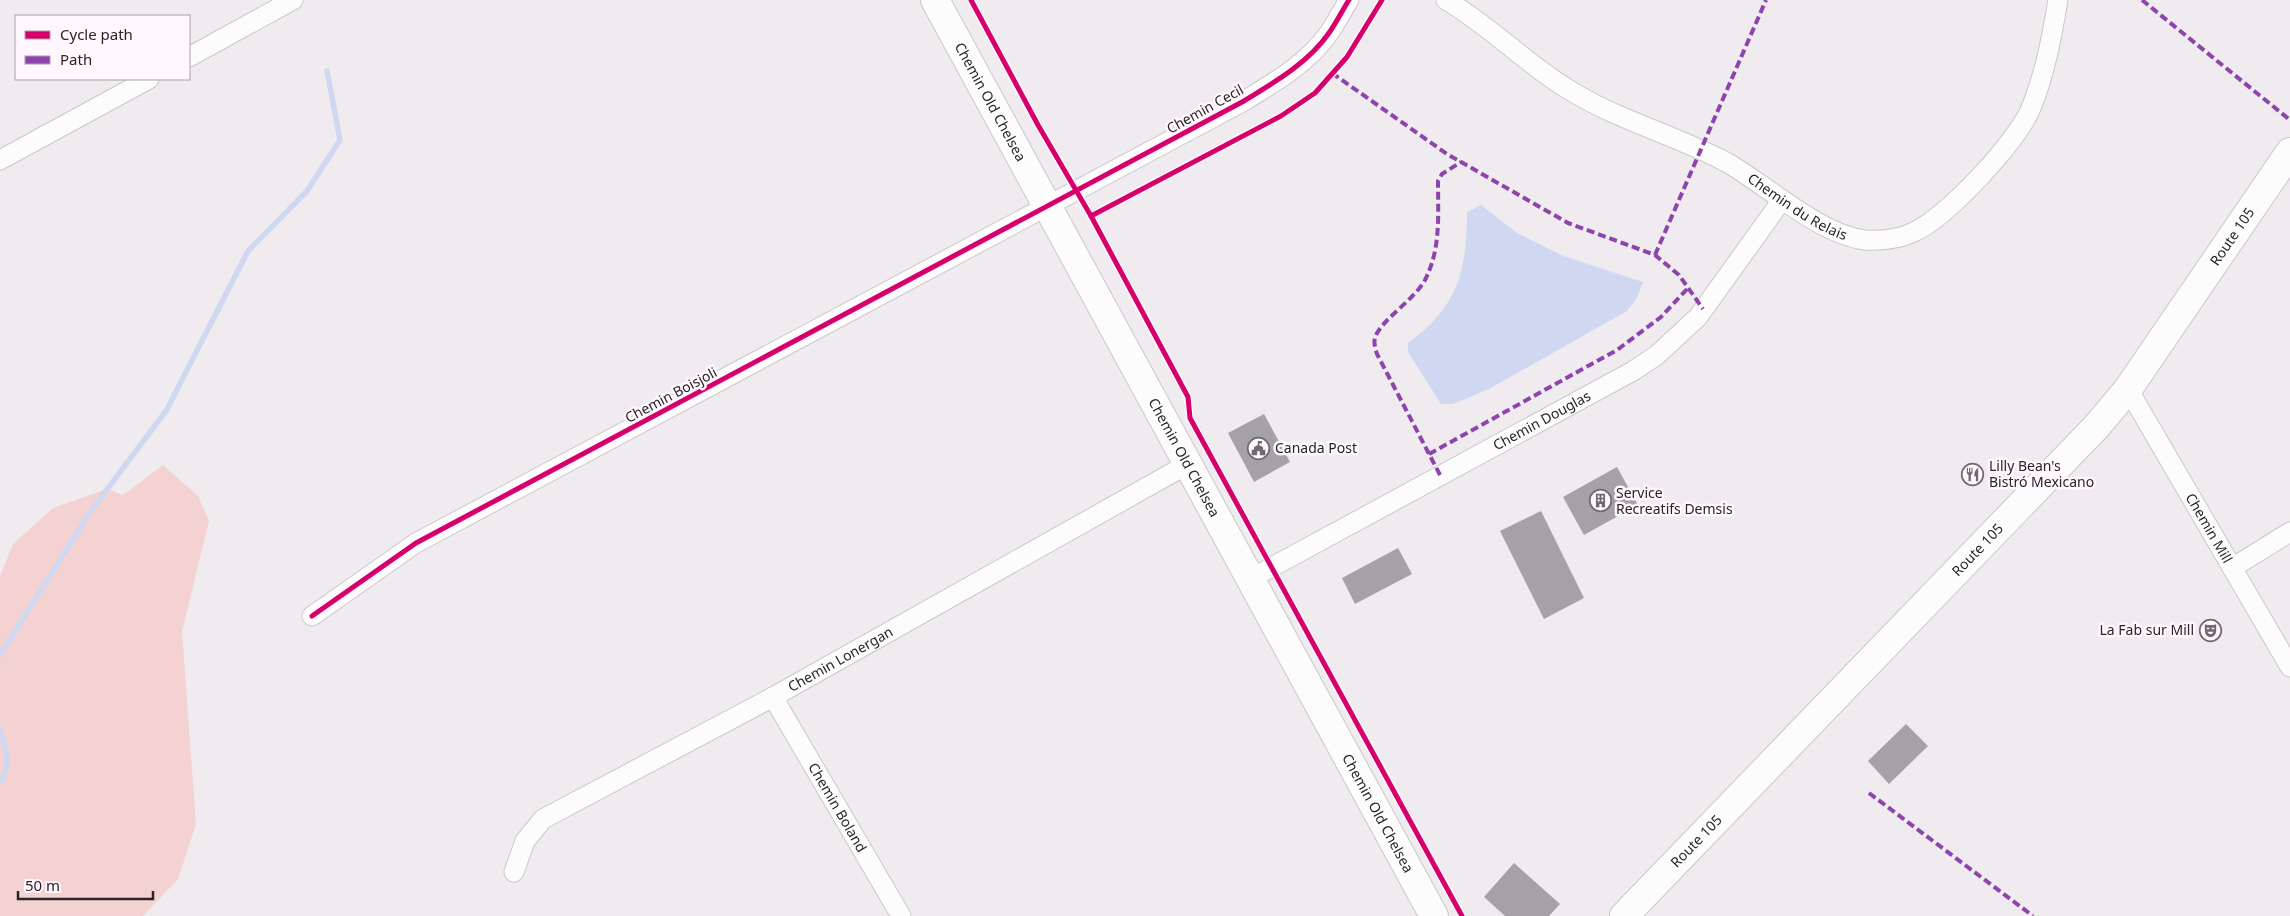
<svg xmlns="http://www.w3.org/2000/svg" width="2290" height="916" font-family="'Noto Sans',sans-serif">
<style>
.green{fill:#f4d2d1}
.water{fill:#d0d7f0}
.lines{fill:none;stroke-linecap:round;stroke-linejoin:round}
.stream{stroke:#d0d7f0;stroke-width:5.5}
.building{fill:#a5a2a6}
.street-casing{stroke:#cbc7cb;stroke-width:21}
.secondary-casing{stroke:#cbc7cb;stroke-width:30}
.primary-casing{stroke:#cbc7cb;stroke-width:30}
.street{stroke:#fdfcfd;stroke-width:19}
.secondary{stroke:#fdfcfd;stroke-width:28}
.primary{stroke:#fdfcfd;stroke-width:28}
.quiet{stroke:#8e44ad;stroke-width:4;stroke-dasharray:8 4;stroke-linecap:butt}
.cycleway-casing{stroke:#fff6fe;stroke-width:8}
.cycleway{stroke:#d6006c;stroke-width:5}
.labels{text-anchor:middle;stroke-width:5;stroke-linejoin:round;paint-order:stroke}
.street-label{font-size:14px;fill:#282528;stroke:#fff6fe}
.poi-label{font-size:14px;fill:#282528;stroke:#fff6fe;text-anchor:start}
</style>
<rect width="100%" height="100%" fill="#efebef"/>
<!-- green -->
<path class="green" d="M 163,465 L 198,496 L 209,521 L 182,631 L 196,824 L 178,879 L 143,916 L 0,916 L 0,576 L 13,544 L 53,508 L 107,489 L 123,495 Z"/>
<!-- water -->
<path class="water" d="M 1481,205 L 1517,233 L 1561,255 L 1643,282 L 1637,298 L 1627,311 L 1489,389 L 1453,404 L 1441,404 L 1408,352 L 1408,343 C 1458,307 1467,270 1467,212 Z"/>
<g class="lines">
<!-- stream -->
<g class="stream">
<path d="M 0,655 L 90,512 L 166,411 L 248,251 L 307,191 L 340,140 L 327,71"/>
<path d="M 0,730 C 6,749 12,764 0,782"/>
</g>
</g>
<!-- building -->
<g class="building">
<path d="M 1264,414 L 1290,462 L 1254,482 L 1228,433 Z"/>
<path d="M 1617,467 L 1638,505 L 1584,535 L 1563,497 Z"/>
<path d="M 1541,511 L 1584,598 L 1544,619 L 1500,531 Z"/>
<path d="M 1398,548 L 1412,574 L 1355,604 L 1342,578 Z"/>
<path d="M 1906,724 L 1928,746 L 1889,784 L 1868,761 Z"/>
<path d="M 1514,863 L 1560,904 L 1549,916 L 1505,916 L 1484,897 Z"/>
</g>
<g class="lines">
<defs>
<g id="street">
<path id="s1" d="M 1446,0 C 1492,27 1529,67 1576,94 C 1624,122 1677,136 1726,162 C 1767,185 1818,234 1865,240 C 1881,241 1899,239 1914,232 C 1947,217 2017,142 2031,108 C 2045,74 2052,36 2058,0"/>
<path d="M 189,57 L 293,0"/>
<path d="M 0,160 L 149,79"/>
<path id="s2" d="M 2128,389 L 2290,667"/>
<path d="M 2232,568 L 2290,532"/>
<path id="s3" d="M 1250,579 L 1633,371 L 1657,355 L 1698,317 L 1782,200"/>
<path d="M 312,616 L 416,543 L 1244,101 C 1275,82 1308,63 1329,33 C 1336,23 1342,11 1349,0"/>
<path id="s4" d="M 773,697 L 901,916"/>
<path id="s5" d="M 514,872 L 525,841 L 543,819 L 773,697 L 1188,464"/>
</g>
<g id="secondary">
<path id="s6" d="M 935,0 L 1434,916"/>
</g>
<g id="primary">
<path id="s7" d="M 1624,916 L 2097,426 L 2128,389 L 2290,152"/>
</g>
</defs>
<!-- street casing -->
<use href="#street" class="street-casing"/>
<!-- secondary casing -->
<use href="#secondary" class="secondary-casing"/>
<!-- primary casing -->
<use href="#primary" class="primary-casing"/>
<!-- street -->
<use href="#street" class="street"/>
<!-- secondary -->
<use href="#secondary" class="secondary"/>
<!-- primary -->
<use href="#primary" class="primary"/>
<!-- quiet -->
<g class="quiet">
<path d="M 2142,0 L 2290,120"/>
<path d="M 1332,73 L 1447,154 L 1568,223 L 1655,255 L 1679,275 L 1703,309"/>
<path d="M 1655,255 L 1766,0"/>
<path d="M 1429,454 L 1617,350 L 1661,317 L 1688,288"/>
<path d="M 1440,475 L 1377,354 C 1375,348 1373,341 1376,335 C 1385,317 1414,300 1425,280 C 1441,249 1438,215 1438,181 L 1442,174 L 1461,162"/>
<path d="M 1869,793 L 2033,916"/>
</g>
<defs>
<g id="cycleway">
<path d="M 971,0 L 1038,125 L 1091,216 L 1188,397 L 1190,418 L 1462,916"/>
<path d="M 1091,216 L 1281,116 L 1315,93 L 1347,57 L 1382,0"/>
<path d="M 312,616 L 416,543 L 1244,101 C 1275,82 1308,63 1329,33 C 1336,23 1342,11 1349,0"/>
</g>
</defs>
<!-- cycleway casing -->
<use href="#cycleway" class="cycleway-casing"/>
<!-- cycleway -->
<use href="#cycleway" class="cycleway"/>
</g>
<!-- icons -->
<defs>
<symbol id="civic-ring" viewBox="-11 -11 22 22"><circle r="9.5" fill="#fff6fe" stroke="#6e6a6e" stroke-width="1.5"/><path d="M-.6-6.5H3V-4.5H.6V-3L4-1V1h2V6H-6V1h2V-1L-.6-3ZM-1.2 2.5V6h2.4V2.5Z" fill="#6e6a6e"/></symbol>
<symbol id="restaurant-ring" viewBox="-11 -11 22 22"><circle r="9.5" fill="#fff6fe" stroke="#6e6a6e" stroke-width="1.5"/><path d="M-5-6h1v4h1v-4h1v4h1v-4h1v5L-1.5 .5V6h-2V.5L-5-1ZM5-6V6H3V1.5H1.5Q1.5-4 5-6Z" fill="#6e6a6e"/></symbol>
<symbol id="building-ring" viewBox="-11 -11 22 22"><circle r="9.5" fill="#fff6fe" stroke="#6e6a6e" stroke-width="1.5"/><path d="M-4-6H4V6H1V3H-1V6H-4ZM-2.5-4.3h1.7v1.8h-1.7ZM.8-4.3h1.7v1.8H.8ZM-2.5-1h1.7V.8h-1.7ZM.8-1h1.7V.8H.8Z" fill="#6e6a6e"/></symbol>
<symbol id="theatre-ring" viewBox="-11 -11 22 22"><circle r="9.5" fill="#fff6fe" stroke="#6e6a6e" stroke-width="1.5"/><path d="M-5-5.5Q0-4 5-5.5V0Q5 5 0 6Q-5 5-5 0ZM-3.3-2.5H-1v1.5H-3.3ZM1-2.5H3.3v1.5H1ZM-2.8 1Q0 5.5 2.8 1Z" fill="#6e6a6e"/></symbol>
</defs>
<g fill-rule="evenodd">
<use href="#civic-ring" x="1246" y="436" width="25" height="25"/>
<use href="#restaurant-ring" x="1960" y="462" width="25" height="25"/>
<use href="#building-ring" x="1588" y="488" width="25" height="25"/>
<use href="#theatre-ring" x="2198" y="618" width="25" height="25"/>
</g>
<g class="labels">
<!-- street labels -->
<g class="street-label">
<text dy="5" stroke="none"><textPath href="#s6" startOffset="116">Chemin Old Chelsea</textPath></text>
<text transform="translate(1205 109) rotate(-29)" y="5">Chemin Cecil</text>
<text dy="5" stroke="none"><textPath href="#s1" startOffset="410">Chemin du Relais</textPath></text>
<text dy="5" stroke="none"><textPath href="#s7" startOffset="914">Route 105</textPath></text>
<text transform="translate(671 395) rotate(-28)" y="5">Chemin Boisjoli</text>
<text dy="5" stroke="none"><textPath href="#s3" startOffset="332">Chemin Douglas</textPath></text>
<text dy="5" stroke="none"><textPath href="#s6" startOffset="521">Chemin Old Chelsea</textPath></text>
<text dy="5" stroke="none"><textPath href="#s2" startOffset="161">Chemin Mill</textPath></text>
<text dy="5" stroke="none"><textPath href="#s7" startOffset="509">Route 105</textPath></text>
<text dy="5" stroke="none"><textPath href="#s5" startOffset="399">Chemin Lonergan</textPath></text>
<text dy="5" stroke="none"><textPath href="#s4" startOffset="128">Chemin Boland</textPath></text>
<text dy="5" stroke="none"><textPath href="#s6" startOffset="926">Chemin Old Chelsea</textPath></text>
<text dy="5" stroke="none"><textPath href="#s7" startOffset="104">Route 105</textPath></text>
</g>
<!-- poi labels -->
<g class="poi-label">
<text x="1275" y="453">Canada Post</text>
<text x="1989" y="471">Lilly Bean's<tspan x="1989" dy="16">Bistró Mexicano</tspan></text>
<text x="1616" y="498">Service<tspan x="1616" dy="16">Recreatifs Demsis</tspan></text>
<text x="2194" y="635" text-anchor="end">La Fab sur Mill</text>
</g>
</g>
<!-- legend -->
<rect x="15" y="15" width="175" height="65" fill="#fff6fe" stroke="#a9a2a8"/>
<rect x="25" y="31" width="25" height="8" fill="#d6006c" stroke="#a9a2a8"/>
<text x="60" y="40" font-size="15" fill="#282528">Cycle path</text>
<rect x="25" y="56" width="25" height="8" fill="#8e44ad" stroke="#a9a2a8"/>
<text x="60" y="65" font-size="15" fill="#282528">Path</text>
<!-- scale -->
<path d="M18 891v8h135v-8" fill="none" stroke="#282528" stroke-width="2.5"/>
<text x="25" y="891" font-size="15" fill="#282528" stroke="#fff6fe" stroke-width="4" paint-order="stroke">50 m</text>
</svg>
